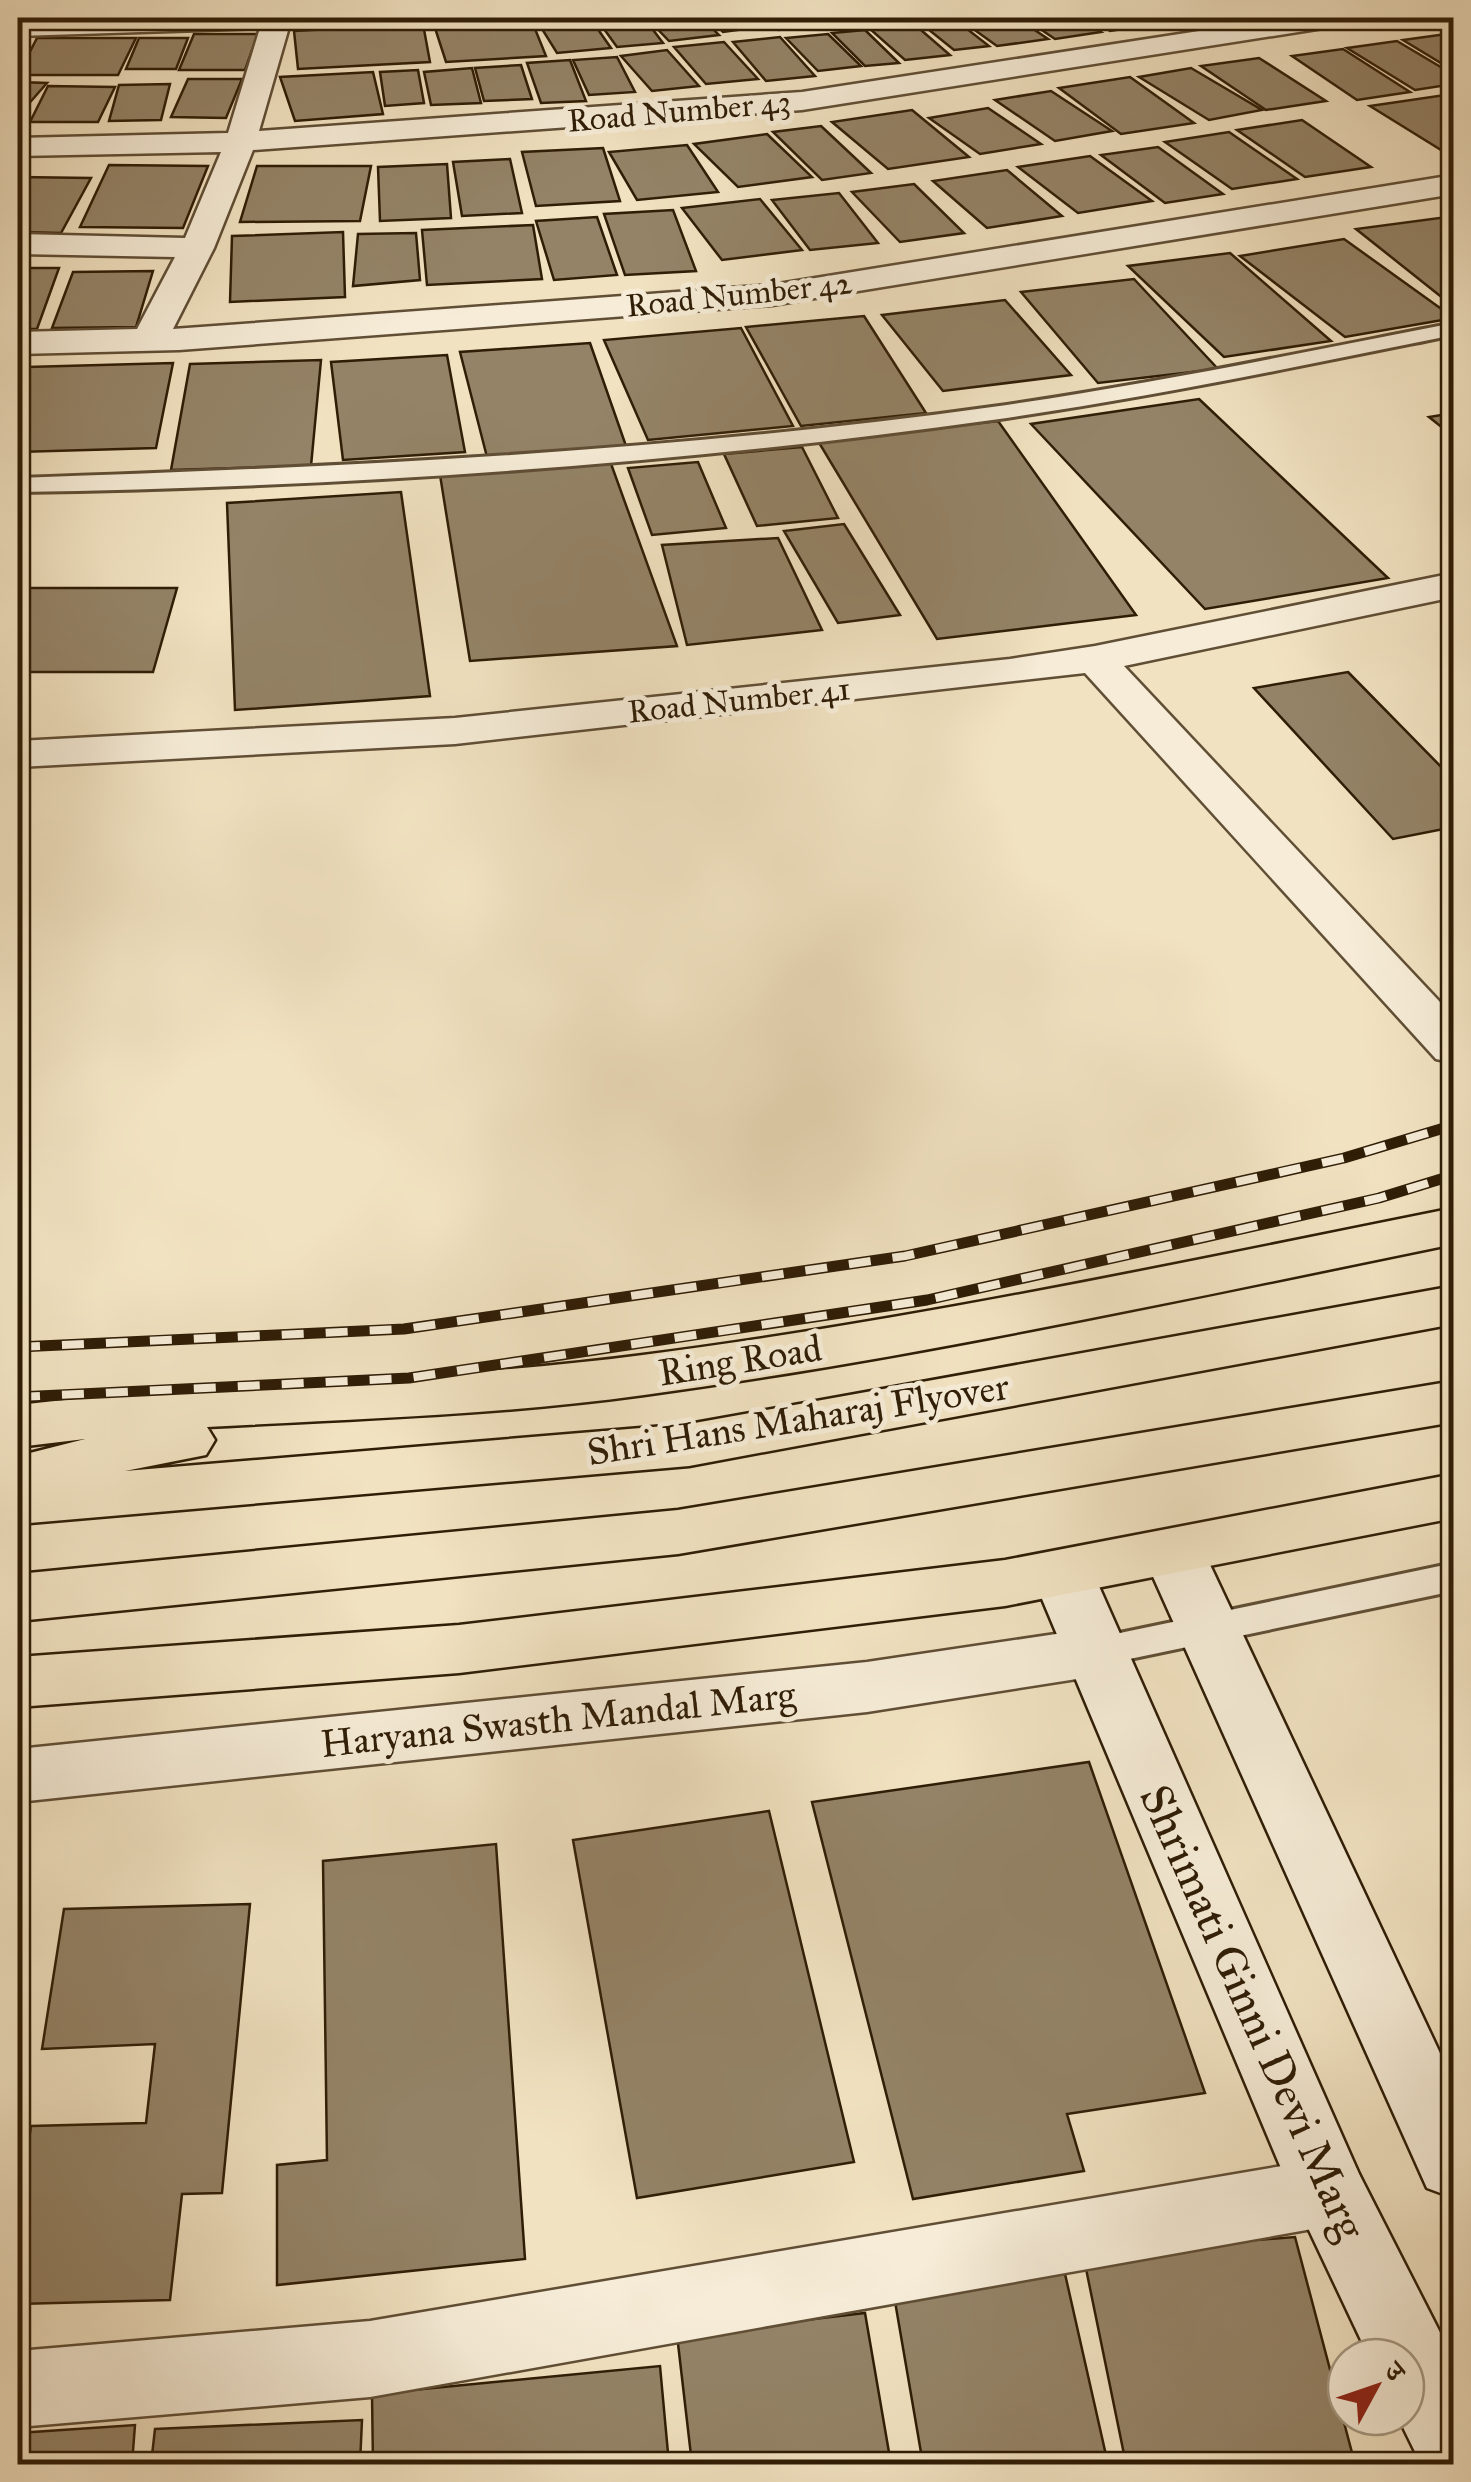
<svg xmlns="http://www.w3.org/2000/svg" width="1471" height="2482" font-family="'IM FELL Great Primer','Noto Serif Devanagari',serif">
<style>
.building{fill:#948367;stroke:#2f1d06;stroke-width:2.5}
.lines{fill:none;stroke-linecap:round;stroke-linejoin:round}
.lane-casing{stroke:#604e35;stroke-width:6}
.street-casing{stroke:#604e35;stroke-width:5}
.secondary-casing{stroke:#2f1d06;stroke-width:5}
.primary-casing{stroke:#2f1d06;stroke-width:5}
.lane{fill:#f6ecd7;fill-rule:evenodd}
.street{fill:#f6ecd7;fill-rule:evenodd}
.secondary{fill:#f6ecd7;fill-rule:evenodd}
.primary{fill:#f1e2c1;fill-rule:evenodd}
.rail-casing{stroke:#2f1d06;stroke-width:11}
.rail{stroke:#f6ecd7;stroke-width:8;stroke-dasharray:22;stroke-linecap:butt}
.labels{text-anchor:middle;stroke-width:10;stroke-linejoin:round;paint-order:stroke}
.far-street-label{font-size:32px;fill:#2f1d06;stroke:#f6ecd7}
.street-label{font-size:38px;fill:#2f1d06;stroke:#f6ecd7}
.near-street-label{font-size:45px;fill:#2f1d06;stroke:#f6ecd7}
</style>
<rect width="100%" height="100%" fill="#f1e2c1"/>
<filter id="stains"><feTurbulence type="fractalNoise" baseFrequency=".002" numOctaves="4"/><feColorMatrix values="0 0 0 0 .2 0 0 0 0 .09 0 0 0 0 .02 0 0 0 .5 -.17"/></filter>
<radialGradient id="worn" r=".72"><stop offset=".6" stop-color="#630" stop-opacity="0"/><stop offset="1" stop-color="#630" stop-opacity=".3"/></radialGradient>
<!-- building -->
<g class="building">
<path d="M 590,18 L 611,48 L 557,53 L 537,21 Z"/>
<path d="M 596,18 L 644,18 L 663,43 L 617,47 Z"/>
<path d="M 647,18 L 702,18 L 719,35 L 669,41 Z"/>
<path d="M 709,18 L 758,18 L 768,26 L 723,32 Z"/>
<path d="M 765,18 L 814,18 L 822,24 L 779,30 Z"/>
<path d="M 953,18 L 989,46 L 954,50 L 918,21 Z"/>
<path d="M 958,18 L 1017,18 L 1048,39 L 997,46 Z"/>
<path d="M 1024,18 L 1079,18 L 1101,32 L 1055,39 Z"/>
<path d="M 1090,18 L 1139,18 L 1150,25 L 1110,31 Z"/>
<path d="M 531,19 L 546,56 L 446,62 L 434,25 Z"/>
<path d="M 423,24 L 430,62 L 298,69 L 294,31 Z"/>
<path d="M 914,24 L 950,55 L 905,60 L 870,29 Z"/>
<path d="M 865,30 L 899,63 L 865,66 L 832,33 Z"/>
<path d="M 1454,33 L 1454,71 L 1403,40 Z"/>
<path d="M 194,34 L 258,34 L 245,70 L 179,70 Z"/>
<path d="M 828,34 L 861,66 L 818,71 L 786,38 Z"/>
<path d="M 780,37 L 815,76 L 766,81 L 733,42 Z"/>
<path d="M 37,38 L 136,38 L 118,75 L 18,75 Z"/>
<path d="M 139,38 L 188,38 L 176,69 L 126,69 Z"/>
<path d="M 1397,41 L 1454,75 L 1454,84 L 1415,90 L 1347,48 Z"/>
<path d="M 724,42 L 758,79 L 706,84 L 674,47 Z"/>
<path d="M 1343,49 L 1410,92 L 1357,100 L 1292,56 Z"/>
<path d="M 667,50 L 699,86 L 652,91 L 621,56 Z"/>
<path d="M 617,57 L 635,92 L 589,95 L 573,60 Z"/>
<path d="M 1259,58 L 1326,101 L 1266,110 L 1201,66 Z"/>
<path d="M 570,60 L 586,101 L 541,103 L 527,63 Z"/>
<path d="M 521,65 L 532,99 L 484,101 L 475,68 Z"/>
<path d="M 472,68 L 481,103 L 431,105 L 424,72 Z"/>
<path d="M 1191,68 L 1262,110 L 1209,120 L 1139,77 Z"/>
<path d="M 418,70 L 424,103 L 385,106 L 380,72 Z"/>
<path d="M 373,72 L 383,114 L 295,121 L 280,77 Z"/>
<path d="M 1130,77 L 1194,123 L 1121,134 L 1059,88 Z"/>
<path d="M 188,79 L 242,79 L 226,118 L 171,117 Z"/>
<path d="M 18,82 L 47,83 L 18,116 Z"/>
<path d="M 170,84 L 161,120 L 109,121 L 119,85 Z"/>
<path d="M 48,86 L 115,87 L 98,122 L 30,122 Z"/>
<path d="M 1051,91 L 1112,131 L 1055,141 L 995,100 Z"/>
<path d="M 1445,95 L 1454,100 L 1454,158 L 1370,106 Z"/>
<path d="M 988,108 L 1041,144 L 980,154 L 929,118 Z"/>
<path d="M 912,110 L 969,157 L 888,169 L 832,122 Z"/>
<path d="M 1302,120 L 1371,167 L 1305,177 L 1237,130 Z"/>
<path d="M 821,126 L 871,173 L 822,180 L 773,132 Z"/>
<path d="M 1229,132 L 1297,179 L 1232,189 L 1165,142 Z"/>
<path d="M 767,134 L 812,177 L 738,187 L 694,144 Z"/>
<path d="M 687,145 L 718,192 L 637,200 L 609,152 Z"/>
<path d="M 1158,147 L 1223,194 L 1165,203 L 1101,155 Z"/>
<path d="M 603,148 L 620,201 L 536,206 L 522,152 Z"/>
<path d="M 1090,156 L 1152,201 L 1078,213 L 1018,167 Z"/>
<path d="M 510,159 L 522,213 L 462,216 L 453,162 Z"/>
<path d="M 447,164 L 451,218 L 380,221 L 378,167 Z"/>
<path d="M 109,165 L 208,166 L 183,228 L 80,227 Z"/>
<path d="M 257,166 L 371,166 L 360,221 L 240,222 Z"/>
<path d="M 1007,170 L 1062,216 L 987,228 L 933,181 Z"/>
<path d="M 18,177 L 91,178 L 61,233 L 18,232 Z"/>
<path d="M 914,184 L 964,233 L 900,242 L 852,192 Z"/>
<path d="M 839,193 L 878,243 L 810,250 L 772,200 Z"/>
<path d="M 760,199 L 802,250 L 722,260 L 682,208 Z"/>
<path d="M 673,210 L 696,271 L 625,275 L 604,214 Z"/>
<path d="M 597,217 L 617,275 L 554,280 L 536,221 Z"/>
<path d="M 1447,217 L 1454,222 L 1454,303 L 1449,303 L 1356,229 Z"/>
<path d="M 533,225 L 542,279 L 427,285 L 422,230 Z"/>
<path d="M 343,232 L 345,297 L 230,302 L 232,236 Z"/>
<path d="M 416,233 L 420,280 L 353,286 L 358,234 Z"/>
<path d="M 1344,239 L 1454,318 L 1345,337 L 1240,256 Z"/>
<path d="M 1230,253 L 1331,341 L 1224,357 L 1128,266 Z"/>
<path d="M 18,268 L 59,268 L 37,329 L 18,329 Z"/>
<path d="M 153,271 L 136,327 L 52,328 L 73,272 Z"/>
<path d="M 1134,279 L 1218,369 L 1098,383 L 1021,292 Z"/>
<path d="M 1005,300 L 1071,375 L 943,391 L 882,315 Z"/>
<path d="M 864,316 L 926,413 L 801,426 L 746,327 Z"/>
<path d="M 741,328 L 793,426 L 648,440 L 604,340 Z"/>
<path d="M 590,343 L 626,446 L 487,457 L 460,352 Z"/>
<path d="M 447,355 L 465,452 L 343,460 L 331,362 Z"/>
<path d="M 321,360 L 311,466 L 171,470 L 190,364 Z"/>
<path d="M 173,363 L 156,448 L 18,452 L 18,402 L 27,367 Z"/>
<path d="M 1199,399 L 1388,578 L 1205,609 L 1031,424 Z"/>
<path d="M 1454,413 L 1454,437 L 1429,417 Z"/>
<path d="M 998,421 L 1136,615 L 937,639 L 818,441 Z"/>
<path d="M 802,447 L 838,518 L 757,526 L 724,454 Z"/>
<path d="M 610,461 L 677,646 L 470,661 L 440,475 Z"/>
<path d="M 698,462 L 726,528 L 652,535 L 628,468 Z"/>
<path d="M 401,492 L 430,696 L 235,710 L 227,503 Z"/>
<path d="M 844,524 L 900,615 L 838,623 L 784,531 Z"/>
<path d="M 778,538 L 822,630 L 687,645 L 662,545 Z"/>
<path d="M 18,588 L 177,588 L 153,672 L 18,672 Z"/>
<path d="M 1348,672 L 1454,780 L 1454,827 L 1393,839 L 1254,688 Z"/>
<path d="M 1089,1762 L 1205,2093 L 1067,2114 L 1084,2171 L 913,2199 L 812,1802 Z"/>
<path d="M 769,1811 L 854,2162 L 637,2198 L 573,1840 Z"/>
<path d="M 496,1844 L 525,2259 L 277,2285 L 277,2165 L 327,2160 L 323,1861 Z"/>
<path d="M 250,1904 L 222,2193 L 182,2194 L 170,2300 L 18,2304 L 18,2211 L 31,2126 L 146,2123 L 155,2044 L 42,2049 L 64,1909 Z"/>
<path d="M 1295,2237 L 1355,2464 L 1126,2464 L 1083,2254 Z"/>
<path d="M 1063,2265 L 1108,2464 L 923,2464 L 892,2284 Z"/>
<path d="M 865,2313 L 891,2464 L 692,2464 L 677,2335 Z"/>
<path d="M 660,2366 L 669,2464 L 373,2464 L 372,2394 Z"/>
<path d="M 362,2420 L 360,2464 L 151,2464 L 155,2429 Z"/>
<path d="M 135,2425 L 132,2464 L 18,2464 L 18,2433 Z"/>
</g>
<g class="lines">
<defs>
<g id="lane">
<path d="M 1454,323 L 1454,335 C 1300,366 1147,398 992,420 C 671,465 341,487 18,492 L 18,478 C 343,467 670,452 992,407 C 1147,385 1300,353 1454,323 Z"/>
<path d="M 1454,1563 L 1454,1591 L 1096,1666 L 1083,1662 L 1077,1652 L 1083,1642 L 1096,1638 Z"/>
</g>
<g id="street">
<path d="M 18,18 L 330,18 L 316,26 L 289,27 L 259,131 L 802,92 L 1284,18 L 1350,18 L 1336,26 L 802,110 L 253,150 L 214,248 L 173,329 L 772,285 L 1454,175 L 1454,194 L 772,305 L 179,350 L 18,354 L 18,332 L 137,329 L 175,257 L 18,254 L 18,234 L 185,238 L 221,152 L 18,156 L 18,138 L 228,133 L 260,28 L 18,36 Z"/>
<path d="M 1454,573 L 1454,597 L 1124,666 L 1454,1017 L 1454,1063 L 1436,1059 L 1085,673 L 455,744 L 18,767 L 18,741 L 455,718 L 1010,659 L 1095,646 Z"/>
<path d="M 1096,1628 L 1119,1635 L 1128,1652 L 1119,1669 L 1096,1676 L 867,1712 L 18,1802 L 18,1749 L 867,1662 Z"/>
<path d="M 1329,2158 L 1356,2168 L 1367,2192 L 1356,2216 L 1329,2226 L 370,2397 L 18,2427 L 18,2351 L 370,2321 Z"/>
</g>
<g id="secondary">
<path d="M 1173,1529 L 1195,1536 L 1204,1552 L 1454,2083 L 1454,2198 L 1427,2188 L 1142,1552 L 1151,1536 Z"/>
<path d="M 1063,1552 L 1085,1559 L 1094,1575 L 1359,2174 L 1454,2360 L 1454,2464 L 1421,2464 L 1398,2417 L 1406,2417 L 1406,2357 L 1369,2357 L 1291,2192 L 1032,1575 L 1041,1559 Z"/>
</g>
<g id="primary">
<path d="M 1454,1208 L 1454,1244 C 1185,1299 916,1358 644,1395 C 499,1415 353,1419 207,1427 L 215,1440 L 206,1455 L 125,1471 L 689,1424 L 1454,1286 L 1454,1324 L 689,1466 L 18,1524 L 18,1456 L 85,1439 L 18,1447 L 18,1405 C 226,1381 436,1382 643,1355 C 915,1320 1185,1262 1454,1208 Z"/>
<path d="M 1454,1381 L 1454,1422 L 678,1554 L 18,1621 L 18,1574 L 678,1510 Z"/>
<path d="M 1454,1474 L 1454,1518 L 1005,1606 L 459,1673 L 18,1707 L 18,1657 L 459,1625 L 1005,1560 Z"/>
</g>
</defs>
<!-- lane casing -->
<use href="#lane" class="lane-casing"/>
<!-- street casing -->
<use href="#street" class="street-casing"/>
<!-- secondary casing -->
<use href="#secondary" class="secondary-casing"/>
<!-- primary casing -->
<use href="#primary" class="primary-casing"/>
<!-- lane -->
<use href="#lane" class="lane"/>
<!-- street -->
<use href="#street" class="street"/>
<!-- secondary -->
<use href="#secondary" class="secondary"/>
<!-- primary -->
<use href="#primary" class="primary"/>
<defs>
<g id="rail">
<path d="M 18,1347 L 404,1329 L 905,1256 L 1344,1158 L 1454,1125"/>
<path d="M 18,1397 L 409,1378 L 927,1300 L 1379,1198 L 1454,1175"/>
</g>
</defs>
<!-- rail casing -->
<use href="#rail" class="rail-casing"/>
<!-- rail -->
<use href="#rail" class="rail"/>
</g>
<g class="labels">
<!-- far-street labels -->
<g class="far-street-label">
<text transform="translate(679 111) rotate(-5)" y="11">Road Number 43</text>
<text transform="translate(739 294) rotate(-6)" y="11">Road Number 42</text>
<text transform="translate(739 700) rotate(-6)" y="11">Road Number 41</text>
</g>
<!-- street labels -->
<g class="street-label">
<text transform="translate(740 1360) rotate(-9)" y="13">Ring Road</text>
<text transform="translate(798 1419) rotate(-9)" y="13">Shri Hans Maharaj Flyover</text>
<text transform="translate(558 1719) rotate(-6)" y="13">Haryana Swasth Mandal Marg</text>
</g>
<!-- near-street labels -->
<g class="near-street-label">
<text transform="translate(1254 2012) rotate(66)" y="16">Shrimati Ginni Devi Marg</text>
</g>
</g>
<!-- margin -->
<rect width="1471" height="2482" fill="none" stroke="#f1e2c1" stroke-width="60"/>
<rect x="20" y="20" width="1431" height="2442" fill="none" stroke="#2f1d06" stroke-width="5"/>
<rect x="30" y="30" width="1411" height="2422" fill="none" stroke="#2f1d06" stroke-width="2.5"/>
<!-- north arrow -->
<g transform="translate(1376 2387) rotate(50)"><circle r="48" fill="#f6ecd7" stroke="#a69983" stroke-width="2.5"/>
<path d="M0-8L18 38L0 25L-18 38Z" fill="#8f2418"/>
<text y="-15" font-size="28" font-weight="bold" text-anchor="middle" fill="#2f1d06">उ</text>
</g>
<rect width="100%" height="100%" filter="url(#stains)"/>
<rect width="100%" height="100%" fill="url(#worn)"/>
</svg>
